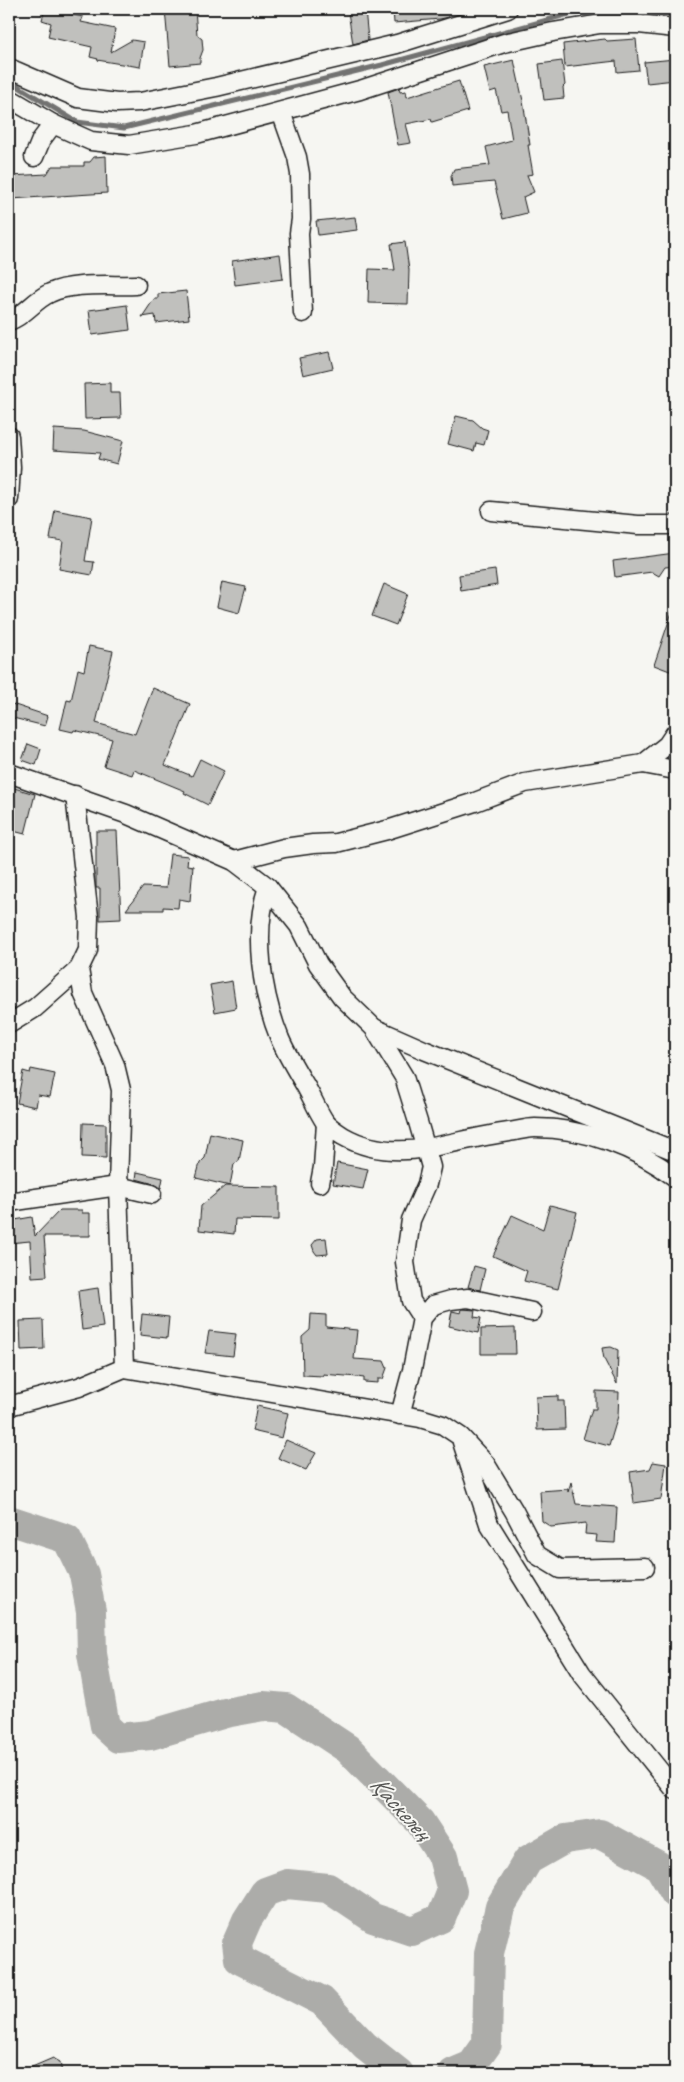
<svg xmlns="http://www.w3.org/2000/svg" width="684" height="2082" font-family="Caveat,sans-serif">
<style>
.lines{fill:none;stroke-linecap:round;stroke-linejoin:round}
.stream{stroke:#727271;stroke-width:5}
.river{stroke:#acaca9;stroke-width:30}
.building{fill:#c0c0bd;stroke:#1c1c1c}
.street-casing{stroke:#1c1c1c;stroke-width:21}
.street{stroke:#f6f6f2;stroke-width:18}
.labels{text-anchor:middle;stroke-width:4;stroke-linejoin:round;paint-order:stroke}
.water-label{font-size:25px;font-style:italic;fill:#565654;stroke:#f6f6f2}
</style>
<rect width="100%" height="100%" fill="#f6f6f2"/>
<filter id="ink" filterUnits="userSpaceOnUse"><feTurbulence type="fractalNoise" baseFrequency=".02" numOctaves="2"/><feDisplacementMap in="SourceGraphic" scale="10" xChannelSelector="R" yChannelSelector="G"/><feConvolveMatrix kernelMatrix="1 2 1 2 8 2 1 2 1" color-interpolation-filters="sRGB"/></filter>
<g filter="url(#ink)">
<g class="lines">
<!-- stream -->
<path class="stream" d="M 9,81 L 77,122 L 124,128 L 382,65 L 580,11 L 610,9"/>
<!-- river -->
<g class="river">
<path d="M 9,1520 L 67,1539 L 84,1574 L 91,1611 L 92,1654 L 105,1726 L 118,1738 L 150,1735 L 225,1713 L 263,1706 L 286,1708 L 348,1749 L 420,1822 L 443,1857 L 452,1891 L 441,1918 L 412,1931 L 373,1918 L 328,1888 L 287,1884 L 265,1892 L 247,1920 L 237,1943 L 239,1959 L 322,2001 L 365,2046 L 399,2073"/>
<path d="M 453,2073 L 472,2065 L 487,2044 L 489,1953 L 500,1907 L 528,1860 L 565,1839 L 600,1834 L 659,1866 L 675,1893"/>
</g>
</g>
<!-- building -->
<g class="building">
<path d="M 45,9 L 83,17 L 81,22 L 115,29 L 111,52 L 132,40 L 144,42 L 140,67 L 97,60 L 98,59 L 90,57 L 92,47 L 48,37 L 51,23 L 42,20 Z"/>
<path d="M 165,9 L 195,9 L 197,35 L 202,39 L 203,50 L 200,58 L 200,63 L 170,66 Z"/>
<path d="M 351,9 L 365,9 L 368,40 L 353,44 L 348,12 L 352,12 Z"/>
<path d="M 393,9 L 448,9 L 449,17 L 440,19 L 394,23 Z"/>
<path d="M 605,39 L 607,41 L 636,39 L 639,70 L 617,72 L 616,61 L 565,67 L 563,44 Z"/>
<path d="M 675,59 L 675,80 L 647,83 L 644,62 Z"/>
<path d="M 514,60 L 523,101 L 530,145 L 528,145 L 533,174 L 527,175 L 534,192 L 523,197 L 527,213 L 503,219 L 494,182 L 452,186 L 451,176 L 454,169 L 490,165 L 486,147 L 512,140 L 507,110 L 501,111 L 496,90 L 490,92 L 484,67 Z"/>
<path d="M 562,61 L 565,85 L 563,87 L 564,98 L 544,100 L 539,64 Z"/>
<path d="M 459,81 L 468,111 L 432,122 L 431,119 L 406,124 L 411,143 L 398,145 L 388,92 L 399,88 L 400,92 L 406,91 L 407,97 Z"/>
<path d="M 106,156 L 107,193 L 11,199 L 10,176 L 47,174 L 52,166 L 84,166 L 84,162 L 90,162 L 94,157 Z"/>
<path d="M 355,217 L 357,230 L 318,235 L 316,221 Z"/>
<path d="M 405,242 L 409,270 L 408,304 L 368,303 L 369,269 L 395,270 L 391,244 Z"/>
<path d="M 280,254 L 283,279 L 235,285 L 232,261 Z"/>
<path d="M 186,291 L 189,319 L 156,323 L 155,315 L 142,317 L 154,299 L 158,299 L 158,294 Z"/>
<path d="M 127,305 L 130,330 L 92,335 L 89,310 Z"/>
<path d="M 329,352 L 333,368 L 303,375 L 299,358 Z"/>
<path d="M 110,383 L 110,393 L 120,393 L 121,418 L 85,419 L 84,384 Z"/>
<path d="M 456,416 L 473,420 L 482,428 L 488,430 L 484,445 L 476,443 L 474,451 L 448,444 Z"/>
<path d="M 54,429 L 84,431 L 123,441 L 117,464 L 98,459 L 100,453 L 53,450 Z"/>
<path d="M 55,510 L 92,517 L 85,561 L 94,562 L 92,575 L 59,569 L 63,541 L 50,539 Z"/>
<path d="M 675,553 L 675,566 L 665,567 L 659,576 L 652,572 L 615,577 L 613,561 Z"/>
<path d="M 495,570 L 497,585 L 461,591 L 459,575 Z"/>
<path d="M 222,582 L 246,587 L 239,613 L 217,607 Z"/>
<path d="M 384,584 L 408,594 L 396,625 L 372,616 Z"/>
<path d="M 673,609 L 675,609 L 675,673 L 654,665 Z"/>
<path d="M 89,646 L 113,651 L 96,723 L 135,734 L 153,688 L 190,704 L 165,765 L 192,776 L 200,759 L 224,771 L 208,805 L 184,793 L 185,791 L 134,770 L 132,775 L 104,766 L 112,739 L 74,730 L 73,732 L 60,729 L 67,700 L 71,701 L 78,669 L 84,671 Z"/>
<path d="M 9,703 L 48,716 L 45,726 L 9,717 Z"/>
<path d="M 28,744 L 41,749 L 36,765 L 22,760 Z"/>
<path d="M 14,788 L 35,794 L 25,834 L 9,830 L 9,807 Z"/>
<path d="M 96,831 L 117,831 L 121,919 L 100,920 L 100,888 L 96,888 Z"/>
<path d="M 170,854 L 188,856 L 187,865 L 193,866 L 190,901 L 179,899 L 178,908 L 163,907 L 163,910 L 126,910 L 143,887 L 166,888 Z"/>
<path d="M 232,981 L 236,1008 L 215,1012 L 210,985 Z"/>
<path d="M 31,1069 L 55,1074 L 50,1097 L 38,1095 L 36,1107 L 17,1103 L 23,1071 L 30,1073 Z"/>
<path d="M 83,1123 L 106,1124 L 106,1158 L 82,1157 Z"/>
<path d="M 210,1133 L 243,1140 L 239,1161 L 234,1164 L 230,1186 L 196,1178 L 200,1163 L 205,1158 Z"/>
<path d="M 337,1163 L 368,1169 L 363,1189 L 333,1184 Z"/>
<path d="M 137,1172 L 163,1178 L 161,1188 L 154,1184 L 136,1179 Z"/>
<path d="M 225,1186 L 279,1187 L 279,1220 L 235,1219 L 234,1234 L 199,1230 L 201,1206 Z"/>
<path d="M 550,1205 L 577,1212 L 558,1289 L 524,1281 L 527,1271 L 493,1256 L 512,1215 L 543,1229 Z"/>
<path d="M 60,1210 L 82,1210 L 82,1213 L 90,1213 L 90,1236 L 44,1236 L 47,1276 L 32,1277 L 30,1241 L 9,1243 L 9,1221 L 32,1217 L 35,1236 Z"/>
<path d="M 326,1238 L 328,1254 L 317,1255 L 314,1251 L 312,1245 L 317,1239 Z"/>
<path d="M 474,1266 L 485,1269 L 480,1290 L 468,1287 Z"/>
<path d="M 98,1288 L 103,1327 L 82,1330 L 78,1291 Z"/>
<path d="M 462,1309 L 475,1310 L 474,1317 L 481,1318 L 478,1333 L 449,1326 L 452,1311 L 461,1313 Z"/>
<path d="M 142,1314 L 169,1317 L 167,1338 L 140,1335 Z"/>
<path d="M 311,1314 L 326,1315 L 326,1327 L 357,1330 L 354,1359 L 384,1361 L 387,1368 L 383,1379 L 378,1379 L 378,1383 L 364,1382 L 364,1378 L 357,1377 L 323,1374 L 323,1376 L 303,1375 L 302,1337 L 310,1330 Z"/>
<path d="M 43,1320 L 44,1349 L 21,1350 L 20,1321 Z"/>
<path d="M 515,1328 L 516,1354 L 481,1354 L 481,1329 Z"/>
<path d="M 209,1331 L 236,1334 L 233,1356 L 205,1353 Z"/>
<path d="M 611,1347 L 618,1350 L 617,1384 L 604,1359 L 602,1348 Z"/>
<path d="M 596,1391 L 619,1392 L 618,1416 L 609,1446 L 583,1439 L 592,1409 L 596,1409 Z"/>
<path d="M 558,1396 L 558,1401 L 564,1401 L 565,1429 L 537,1430 L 536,1397 Z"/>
<path d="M 257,1406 L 288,1413 L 282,1438 L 252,1431 Z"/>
<path d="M 286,1440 L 316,1453 L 306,1470 L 278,1458 Z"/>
<path d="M 653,1462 L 666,1464 L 661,1499 L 634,1503 L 630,1472 L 650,1469 Z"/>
<path d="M 571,1482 L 576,1504 L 617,1507 L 615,1543 L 596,1542 L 597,1535 L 585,1534 L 586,1523 L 551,1527 L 542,1521 L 540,1491 L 568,1489 L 568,1492 Z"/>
<path d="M 53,2058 L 60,2062 L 62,2073 L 18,2073 Z"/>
</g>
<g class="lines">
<defs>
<g id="street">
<path d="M 9,68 L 78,98 L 117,103 L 140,102 L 216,87 L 397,44 L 508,9"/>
<path d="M 9,98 L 53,124 L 91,141 L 129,145 L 196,134 L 360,90 L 504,43 L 553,32 L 600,24 L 639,24 L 675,28"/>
<path d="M 281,112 L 297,157 L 300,174 L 301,219 L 299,233 L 303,313"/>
<path d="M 34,157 L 41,140 L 53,124"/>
<path d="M 9,321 C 26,315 34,300 50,293 C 73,282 110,286 136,285"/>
<path d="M 9,436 L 11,467 L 9,499"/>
<path d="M 491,511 L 638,525 L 675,525"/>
<path d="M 643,764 L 667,745 L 675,733"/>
<path d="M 9,773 L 126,814 L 234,861 L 268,887 L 299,926 L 318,964 L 342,997 L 374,1028 L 404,1077 L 418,1122 L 431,1167 L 427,1184 L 411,1220 L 405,1262 L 411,1301 L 422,1318"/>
<path d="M 234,861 L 284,848 L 313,844 L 336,843 L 387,830 L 475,802 L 525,783 L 643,764 L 675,770"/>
<path d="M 268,887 C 252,932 262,995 280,1039 C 287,1055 296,1070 305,1085 C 312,1097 317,1110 325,1122 C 329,1127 337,1132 343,1136 C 369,1151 397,1153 427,1148 C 454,1143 481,1136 509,1132 C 517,1131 526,1128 535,1128 C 585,1128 635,1147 675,1177"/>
<path d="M 79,969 L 83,993 L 115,1065 L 121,1090 L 118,1186 L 124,1368"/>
<path d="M 9,1024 L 35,1008 L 79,969 L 88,950 L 89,917 L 75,795"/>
<path d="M 374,1028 L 424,1050 L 675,1151"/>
<path d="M 320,1183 L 323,1167 L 326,1123"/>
<path d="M 9,1202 L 118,1186 L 152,1194"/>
<path d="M 9,1406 L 79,1387 L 124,1368 L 420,1418 L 443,1425 L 461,1437 L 485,1463 L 514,1511 L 537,1555 L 560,1569 L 645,1567"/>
<path d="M 400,1415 L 412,1370 L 422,1318 L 433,1305 L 451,1300 L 468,1298 L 532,1312"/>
<path d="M 462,1442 L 489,1524 L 582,1674 L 675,1790"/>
</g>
</defs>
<!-- street casing -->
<use href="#street" class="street-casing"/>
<!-- street -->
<use href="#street" class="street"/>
</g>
</g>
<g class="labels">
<!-- water labels -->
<g class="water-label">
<text transform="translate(401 1807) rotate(48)" y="9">Қаскелең</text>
</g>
</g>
<!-- margin -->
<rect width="684" height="2082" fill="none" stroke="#f6f6f2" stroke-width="30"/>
<rect x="15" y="15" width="654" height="2052" fill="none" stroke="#1c1c1c" stroke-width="2" filter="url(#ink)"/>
</svg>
